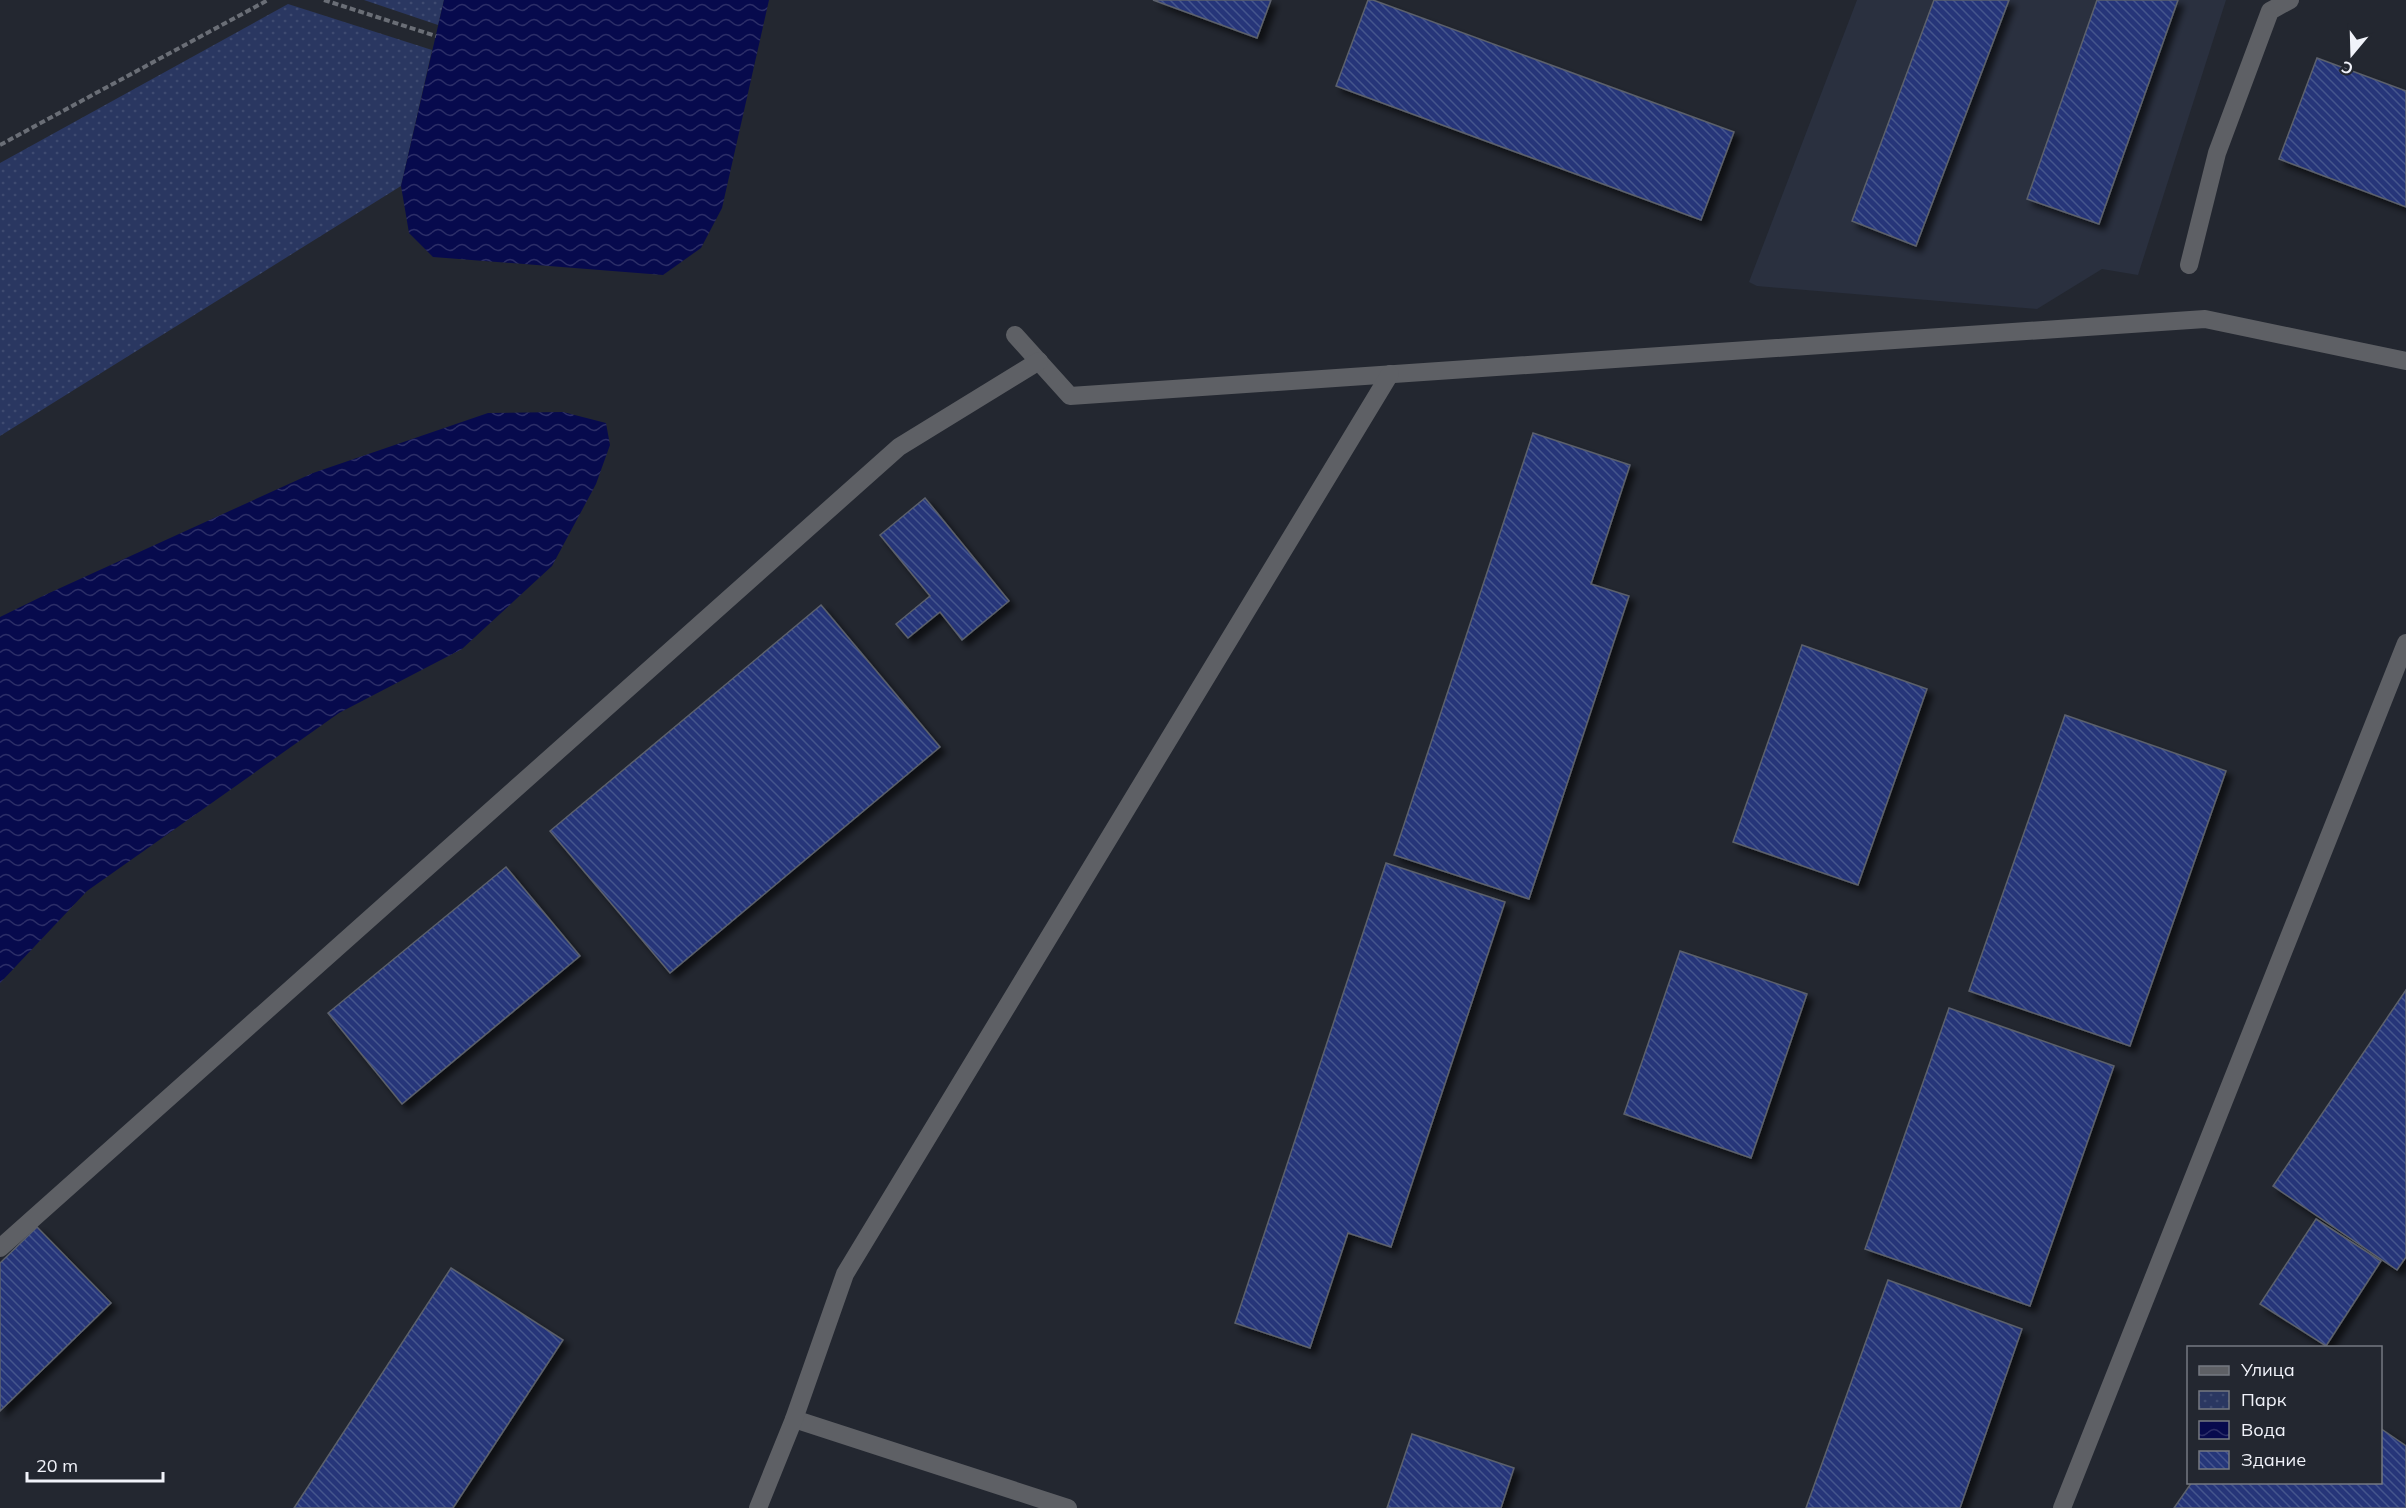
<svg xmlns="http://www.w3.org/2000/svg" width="2406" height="1508" font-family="Mulish,sans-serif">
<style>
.built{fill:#2a303f}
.park{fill:url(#park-dots)}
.water{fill:url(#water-waves)}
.building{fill:url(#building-back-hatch);stroke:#5c616c;stroke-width:1.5;filter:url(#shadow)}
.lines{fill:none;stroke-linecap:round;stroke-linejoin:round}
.path{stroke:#6a6e76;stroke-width:4;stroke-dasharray:6 3;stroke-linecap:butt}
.minor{stroke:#5e6065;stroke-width:18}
</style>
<defs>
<pattern id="park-dots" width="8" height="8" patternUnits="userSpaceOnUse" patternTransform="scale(1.5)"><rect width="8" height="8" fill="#2a3761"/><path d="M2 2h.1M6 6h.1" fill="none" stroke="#3f4b71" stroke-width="1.8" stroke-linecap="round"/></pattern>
<pattern id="water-waves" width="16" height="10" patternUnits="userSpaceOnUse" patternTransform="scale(1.5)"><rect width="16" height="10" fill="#070a4d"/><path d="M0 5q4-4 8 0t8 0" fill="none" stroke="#2c2e68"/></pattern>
<pattern id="building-back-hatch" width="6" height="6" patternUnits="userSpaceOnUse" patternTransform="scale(1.5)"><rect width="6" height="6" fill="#253679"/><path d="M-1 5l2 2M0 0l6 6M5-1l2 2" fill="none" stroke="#45548d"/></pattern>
<filter id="shadow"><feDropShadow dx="5.5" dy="5.5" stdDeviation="3" flood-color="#0009"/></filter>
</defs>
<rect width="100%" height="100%" fill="#232730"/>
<!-- built -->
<path class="built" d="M 1857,0 L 2226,0 L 2138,275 L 2102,269 L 2037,309 L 1757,286 L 1749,282 Z"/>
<!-- park -->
<g class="park">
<path d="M 364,0 L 444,0 L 438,25 Z"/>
<path d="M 288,4 L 432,50 L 401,186 L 0,436 L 0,163 Z"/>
</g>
<!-- water -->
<g class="water">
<path d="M 444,0 L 769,0 L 722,208 L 701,248 L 663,275 L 433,257 L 409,233 L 401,186 Z"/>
<path d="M 563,412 L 606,423 L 610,445 L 596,484 L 552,566 L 462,649 L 339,713 L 87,891 L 0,983 L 0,617 L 47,594 L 313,473 L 488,413 Z"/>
</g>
<!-- building -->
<g class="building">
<path d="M 1153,0 L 1271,0 L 1257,38 Z"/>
<path d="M 1368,0 L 1373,0 L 1734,132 L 1701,220 L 1336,86 Z"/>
<path d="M 1934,0 L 2009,0 L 1916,246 L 1852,221 Z"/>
<path d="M 2097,0 L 2178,0 L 2099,224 L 2027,199 Z"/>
<path d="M 2317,58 L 2406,91 L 2406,207 L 2279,159 Z"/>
<path d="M 1533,433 L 1630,465 L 1591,584 L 1629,596 L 1529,899 L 1394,855 Z"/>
<path d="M 925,498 L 1009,601 L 962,640 L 940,612 L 908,638 L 896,624 L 930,596 L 880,535 Z"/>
<path d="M 821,605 L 940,747 L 670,973 L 550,831 Z"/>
<path d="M 1802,645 L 1927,689 L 1858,885 L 1733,842 Z"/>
<path d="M 2065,715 L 2226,771 L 2130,1046 L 1969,991 Z"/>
<path d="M 1386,863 L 1505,902 L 1391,1247 L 1348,1233 L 1310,1348 L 1235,1323 Z"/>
<path d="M 506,867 L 580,956 L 402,1104 L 328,1013 Z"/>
<path d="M 1680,951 L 1807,994 L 1751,1158 L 1624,1114 Z"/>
<path d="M 2406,990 L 2406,1257 L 2397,1270 L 2273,1186 Z"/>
<path d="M 1949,1008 L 2114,1066 L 2030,1306 L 1865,1249 Z"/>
<path d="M 2316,1219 L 2381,1261 L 2326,1346 L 2260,1304 Z"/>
<path d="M 37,1227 L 111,1303 L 0,1411 L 0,1263 Z"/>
<path d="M 451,1268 L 563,1340 L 453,1508 L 294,1508 Z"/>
<path d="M 1888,1280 L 2022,1329 L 1960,1508 L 1806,1508 Z"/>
<path d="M 2380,1428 L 2406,1446 L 2406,1508 L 2174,1508 L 2192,1482 L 2380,1482 Z"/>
<path d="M 1412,1434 L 1514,1468 L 1501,1508 L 1387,1508 Z"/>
</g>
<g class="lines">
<!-- path -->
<g class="path">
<path d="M 324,0 L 436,36"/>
<path d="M 0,145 L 268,0"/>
</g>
<!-- minor -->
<g class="minor">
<path d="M 2189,265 L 2217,153 L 2270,11 L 2290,0"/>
<path d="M 1015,335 L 1070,396 L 2205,319 L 2406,361"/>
<path d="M 0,1248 L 899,447 L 1039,361"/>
<path d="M 794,1419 L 1068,1508"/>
<path d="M 758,1508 L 794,1419 L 845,1274 L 1390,374"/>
<path d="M 2062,1508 L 2406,643"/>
</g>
</g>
<!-- legend -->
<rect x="2187" y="1346" width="195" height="138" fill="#232730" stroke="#757981" stroke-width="1.5"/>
<rect x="2199" y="1366" width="30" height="9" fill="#5e6065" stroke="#757981" stroke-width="1.5"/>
<text x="2241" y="1376" font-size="18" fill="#f1f3fa">Улица</text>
<rect x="2199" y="1391" width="30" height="18" fill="url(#park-dots)" stroke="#757981" stroke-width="1.5"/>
<text x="2241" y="1406" font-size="18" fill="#f1f3fa">Парк</text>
<rect x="2199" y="1421" width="30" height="18" fill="url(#water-waves)" stroke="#757981" stroke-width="1.5"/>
<text x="2241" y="1436" font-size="18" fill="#f1f3fa">Вода</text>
<rect x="2199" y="1451" width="30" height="18" fill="url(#building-back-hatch)" stroke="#757981" stroke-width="1.5"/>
<text x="2241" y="1466" font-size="18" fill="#f1f3fa">Здание</text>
<!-- north arrow -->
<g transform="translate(2352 54) rotate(199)" stroke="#232730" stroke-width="4.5" paint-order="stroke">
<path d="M0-4.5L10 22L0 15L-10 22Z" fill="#f1f3fa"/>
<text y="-9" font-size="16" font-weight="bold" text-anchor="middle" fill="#f1f3fa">С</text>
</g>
<!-- scale -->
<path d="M27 1472v9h136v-9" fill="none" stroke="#f1f3fa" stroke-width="3"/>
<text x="36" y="1472" font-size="18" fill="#f1f3fa" stroke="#232730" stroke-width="4.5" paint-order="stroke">20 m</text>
</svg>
